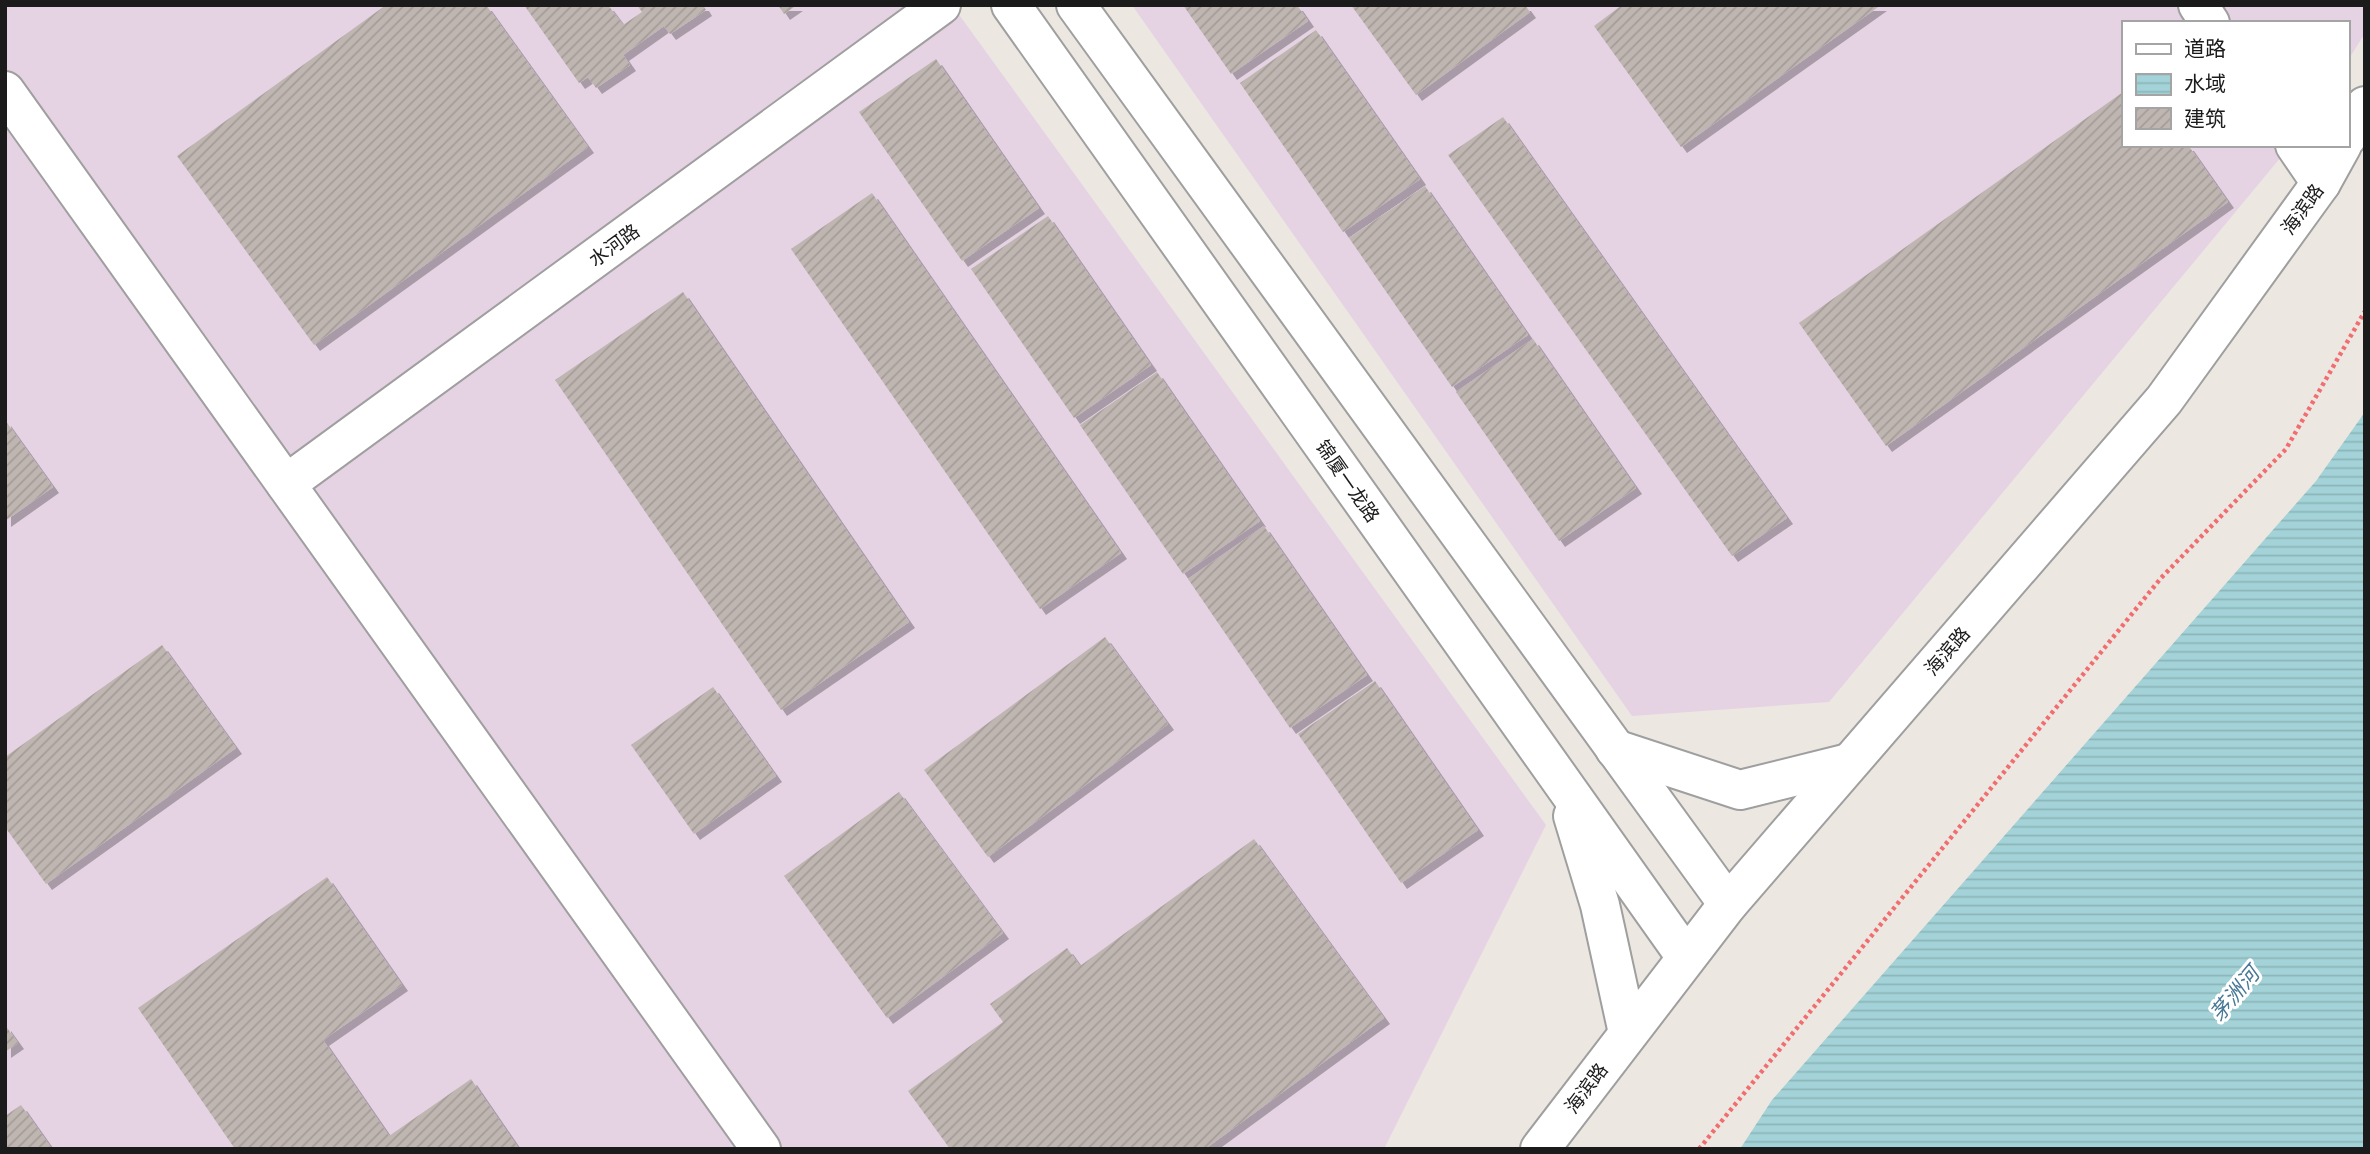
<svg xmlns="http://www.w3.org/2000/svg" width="2370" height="1154" font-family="'DejaVu Sans','Noto Sans SC',sans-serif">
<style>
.industrial{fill:#e5d3e4}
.water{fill:url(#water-rules)}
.building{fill:url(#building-hatch);filter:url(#shadow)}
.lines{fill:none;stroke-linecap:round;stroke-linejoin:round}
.minor-casing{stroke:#9f9f9f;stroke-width:42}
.tertiary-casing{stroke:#9f9f9f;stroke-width:42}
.path{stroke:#f16d70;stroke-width:4.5;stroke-dasharray:3.5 3.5;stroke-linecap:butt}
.minor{stroke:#fff;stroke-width:38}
.tertiary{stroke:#fff;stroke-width:38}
.labels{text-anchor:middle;stroke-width:6;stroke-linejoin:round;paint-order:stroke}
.street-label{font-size:19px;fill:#1b1b1b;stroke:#fff}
.water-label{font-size:21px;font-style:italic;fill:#487895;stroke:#fff}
</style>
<defs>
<pattern id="water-rules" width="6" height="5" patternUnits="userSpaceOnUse" patternTransform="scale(1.75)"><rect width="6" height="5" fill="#a3d3d8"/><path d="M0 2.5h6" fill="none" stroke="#8cb5b9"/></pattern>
<pattern id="building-hatch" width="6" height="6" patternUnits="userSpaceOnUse" patternTransform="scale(1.75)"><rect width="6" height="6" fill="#c0b6b1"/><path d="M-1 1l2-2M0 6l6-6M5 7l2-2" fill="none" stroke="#a49c98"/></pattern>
<filter id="shadow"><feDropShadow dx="6" dy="6" stdDeviation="0" flood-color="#0004"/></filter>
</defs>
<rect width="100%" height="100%" fill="#ece7e1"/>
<!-- industrial -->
<g class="industrial">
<path d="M 5,5 L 952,5 L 1546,825 L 1384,1149 L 5,1149 Z"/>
<path d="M 1132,5 L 2365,5 L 2365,33 L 2347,62 L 2347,23 L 2123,23 L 2123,145 L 2291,145 L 1829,702 L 1632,716 Z"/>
</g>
<!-- water -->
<path class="water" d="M 2365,412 L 2365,1149 L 1740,1149 L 1772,1100 L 2316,481 Z"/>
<!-- building -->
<g class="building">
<path d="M 386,5 L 486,5 L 588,147 L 314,345 L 177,156 Z"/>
<path d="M 524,5 L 608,5 L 623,25 L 642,12 L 637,5 L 703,5 L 706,10 L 670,34 L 664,26 L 623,55 L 630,65 L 596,88 L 588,77 L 579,83 Z"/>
<path d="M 778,5 L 797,5 L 784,14 Z"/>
<path d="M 1183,5 L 1297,5 L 1308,21 L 1231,74 Z"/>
<path d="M 1351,5 L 1525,5 L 1530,12 L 1416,95 Z"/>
<path d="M 1622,5 L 1881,5 L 1681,147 L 1594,26 Z"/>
<path d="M 1316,30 L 1420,179 L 1343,232 L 1240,83 Z"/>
<path d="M 936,59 L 1039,208 L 962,261 L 859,112 Z"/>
<path d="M 2123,92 L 2123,145 L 2188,145 L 2228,202 L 1886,446 L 1799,323 Z"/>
<path d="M 1503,117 L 1787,518 L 1732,556 L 1448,155 Z"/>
<path d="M 1425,186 L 1528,335 L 1452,387 L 1349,238 Z"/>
<path d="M 872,193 L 1121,553 L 1040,609 L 791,249 Z"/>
<path d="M 1048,216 L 1151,365 L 1074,418 L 971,269 Z"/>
<path d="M 683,292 L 909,622 L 781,710 L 555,380 Z"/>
<path d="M 1533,339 L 1636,488 L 1559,541 L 1456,392 Z"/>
<path d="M 1157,372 L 1260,521 L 1183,574 L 1080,425 Z"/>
<path d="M 5,420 L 53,487 L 5,521 Z"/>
<path d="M 1264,526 L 1367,675 L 1290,728 L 1188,579 Z"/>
<path d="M 1105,637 L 1168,724 L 988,857 L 924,770 Z"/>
<path d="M 162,645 L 236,748 L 46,884 L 5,827 L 5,757 Z"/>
<path d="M 1375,681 L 1478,830 L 1401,883 L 1298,734 Z"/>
<path d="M 713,687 L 776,776 L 694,834 L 631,745 Z"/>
<path d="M 899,792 L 1003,933 L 887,1018 L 784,876 Z"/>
<path d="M 1254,839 L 1384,1018 L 1205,1149 L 950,1149 L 908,1091 L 1003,1022 L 990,1004 L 1067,948 L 1080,966 Z"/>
<path d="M 327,877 L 402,985 L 323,1040 L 389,1136 L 471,1079 L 519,1149 L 235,1149 L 138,1008 Z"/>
<path d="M 5,1025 L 18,1043 L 5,1052 Z"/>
<path d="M 21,1105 L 52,1149 L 5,1149 L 5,1116 Z"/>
</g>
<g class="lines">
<defs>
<g id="minor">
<path d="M 2198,5 L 2210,23"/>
<path d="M 5,91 L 761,1149"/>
<path d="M 2347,137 L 2365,106"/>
<path d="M 2295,145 L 2321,183"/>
<path d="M 286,484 L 941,5"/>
<path d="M 1540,1149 L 1728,904 L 2164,400 L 2321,183 L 2342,145"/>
</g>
<g id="tertiary">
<path d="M 1011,5 L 1686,957"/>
<path d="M 1076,5 L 1728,904"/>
<path d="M 1615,749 L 1740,790 L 1849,763"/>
<path d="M 1573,816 L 1600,905 L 1628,1033"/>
</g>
</defs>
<!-- minor casing -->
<use href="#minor" class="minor-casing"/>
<!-- tertiary casing -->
<use href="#tertiary" class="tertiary-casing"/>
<!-- path -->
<path class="path" d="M 1699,1149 L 2161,578 L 2286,449 L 2365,311"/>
<!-- minor -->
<use href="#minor" class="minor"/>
<!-- tertiary -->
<use href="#tertiary" class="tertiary"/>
</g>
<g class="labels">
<!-- street labels -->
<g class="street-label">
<text transform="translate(2302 209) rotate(-54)" y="7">海滨路</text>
<text transform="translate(614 245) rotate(-36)" y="7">水河路</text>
<text transform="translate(1348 481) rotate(55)" y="7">锦厦一龙路</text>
<text transform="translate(1947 651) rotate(-49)" y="7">海滨路</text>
<text transform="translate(1586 1088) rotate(-53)" y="7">海滨路</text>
</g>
<!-- water labels -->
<g class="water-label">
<text transform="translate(2235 994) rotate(-50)" y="7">茅洲河</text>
</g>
</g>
<!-- border -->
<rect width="2370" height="1154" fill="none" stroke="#1b1b1b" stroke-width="14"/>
<!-- legend -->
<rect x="2122" y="21" width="228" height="126" fill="#ffffff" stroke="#a4a4a4" stroke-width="2"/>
<rect x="2136" y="44" width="35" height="10" fill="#ffffff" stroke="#a4a4a4" stroke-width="2"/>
<text x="2184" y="56" font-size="21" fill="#1b1b1b">道路</text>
<rect x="2136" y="74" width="35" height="21" fill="url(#water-rules)" stroke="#a4a4a4" stroke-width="2"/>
<text x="2184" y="91" font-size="21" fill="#1b1b1b">水域</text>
<rect x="2136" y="108" width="35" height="21" fill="url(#building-hatch)" stroke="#a4a4a4" stroke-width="2"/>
<text x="2184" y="126" font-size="21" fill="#1b1b1b">建筑</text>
</svg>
